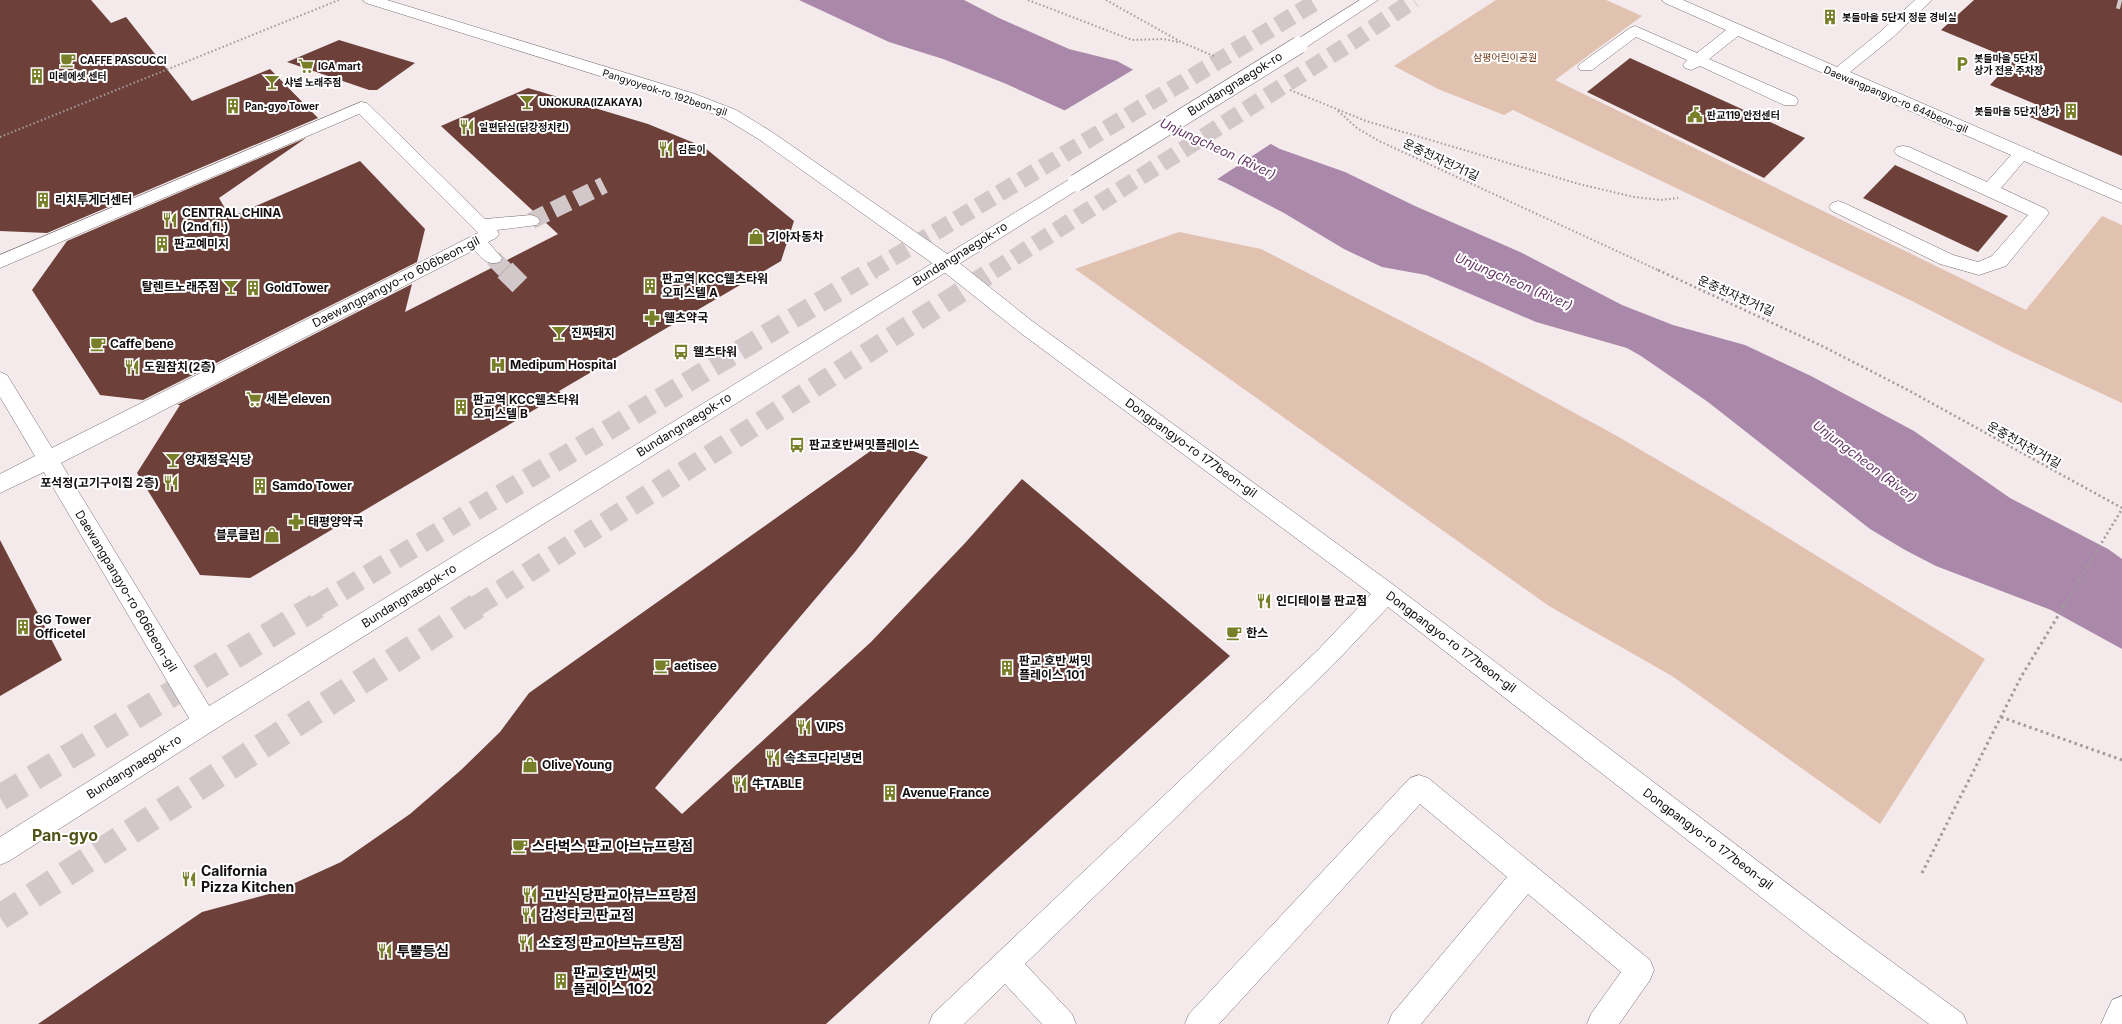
<svg xmlns="http://www.w3.org/2000/svg" width="2122" height="1024" font-family="Inter,'Noto Sans KR',sans-serif">
<style>
.green{fill:#e1c1af}
.water{fill:#a8a}
.pier{fill:#f4e9eb}
.building{fill:#6d413a}
.lines{fill:none;stroke-linecap:round;stroke-linejoin:round}
.minor-tunnel-far1{stroke:#d2c8ca;stroke-width:17;stroke-dasharray:17 8;stroke-linecap:butt}
.minor-tunnel{stroke:#d2c8ca;stroke-width:21;stroke-dasharray:21 10;stroke-linecap:butt}
.highway-tunnel-far2{stroke:#d2c8ca;stroke-width:17;stroke-dasharray:17 8;stroke-linecap:butt}
.highway-tunnel-far1{stroke:#d2c8ca;stroke-width:21;stroke-dasharray:21 10;stroke-linecap:butt}
.highway-tunnel{stroke:#d2c8ca;stroke-width:26;stroke-dasharray:26 13;stroke-linecap:butt}
.minor-casing{stroke:#766d6e;stroke-width:1}
.major-casing{stroke:#766d6e;stroke-width:1}
.path-far2{stroke:#a29a9b;stroke-width:2;stroke-dasharray:1.5 2.5;stroke-linecap:butt}
.path-far1{stroke:#a29a9b;stroke-width:2.5;stroke-dasharray:2 3;stroke-linecap:butt}
.path{stroke:#a29a9b;stroke-width:3;stroke-dasharray:2.5 3.5;stroke-linecap:butt}
.minor{fill:#fff;fill-rule:evenodd}
.major{fill:#fff;fill-rule:evenodd}
.major-bridge-casing{stroke:#766d6e;stroke-width:18;stroke-linecap:butt}
.major-bridge{stroke:#fff;stroke-width:17}
.labels{text-anchor:middle;stroke-width:4;stroke-linejoin:round;paint-order:stroke}
.far-poi-label{font-size:10px;font-weight:bold;fill:#120e0f;stroke:#fff;text-anchor:start}
.far-park-label{font-size:10px;fill:#6f3712;stroke:#fff}
.far-street-label{font-size:10px;fill:#120e0f;stroke:#fff}
.street-label{font-size:12px;fill:#120e0f;stroke:#fff}
.poi-label{font-size:12px;font-weight:bold;fill:#120e0f;stroke:#fff;text-anchor:start}
.water-label{font-size:13px;font-style:italic;fill:#633664;stroke:#fff}
.near-poi-label{font-size:14px;font-weight:bold;fill:#120e0f;stroke:#fff;text-anchor:start}
.district-label{font-size:16px;font-weight:bold;fill:#505318;stroke:#fff}
</style>
<rect width="100%" height="100%" fill="#f4e9eb"/>
<!-- green -->
<g class="green">
<path d="M 1496,0 L 1606,0 L 1642,16 L 1555,80 L 2026,310 L 2102,216 L 2122,225 L 2122,403 L 2012,352 L 1910,300 L 1513,110 L 1504,115 L 1438,89 L 1394,66 Z"/>
<path d="M 1179,232 L 1261,249 L 1481,362 L 1617,436 L 1726,500 L 1985,659 L 1880,824 L 1672,676 L 1549,606 L 1075,269 Z"/>
</g>
<!-- water -->
<path class="water" d="M 799,0 L 964,0 L 999,18 L 1069,49 L 1117,61 L 1280,149 L 1345,172 L 1415,206 L 1520,252 L 1622,305 L 1673,325 L 1745,345 L 1811,376 L 1914,431 L 2010,498 L 2108,549 L 2122,559 L 2122,649 L 2051,610 L 1936,566 L 1905,550 L 1870,529 L 1708,402 L 1641,356 L 1627,348 L 1536,322 L 1426,275 L 1382,267 L 1344,249 L 1284,213 L 1226,183 L 1004,83 L 943,59 L 889,42 Z"/>
<!-- pier -->
<path class="pier" d="M 1136,68 L 1272,143 L 1216,180 L 1062,112 Z"/>
<!-- building -->
<g class="building">
<path d="M 0,0 L 91,0 L 111,23 L 126,17 L 192,101 L 270,69 L 318,118 L 47,233 L 0,231 Z"/>
<path d="M 1974,0 L 2122,0 L 2122,156 L 2030,117 L 2040,106 L 1990,85 L 2013,60 L 1941,30 Z"/>
<path d="M 339,40 L 415,63 L 377,90 L 369,90 L 287,62 Z"/>
<path d="M 1630,58 L 1805,138 L 1764,178 L 1587,92 Z"/>
<path d="M 528,88 L 648,124 L 704,147 L 794,221 L 781,261 L 559,391 L 561,394 L 250,578 L 200,575 L 137,473 L 180,405 L 177,405 L 412,284 L 405,312 L 558,234 L 441,126 Z"/>
<path d="M 306,138 L 219,198 L 230,217 L 360,161 L 425,229 L 417,262 L 143,400 L 100,395 L 32,290 L 67,241 Z"/>
<path d="M 1895,165 L 2008,216 L 1978,252 L 1863,198 Z"/>
<path d="M 886,440 L 928,457 L 855,552 L 655,788 L 682,814 L 871,642 L 966,542 L 1022,479 L 1230,656 L 826,1024 L 38,1024 L 202,912 L 273,893 L 341,862 L 410,814 L 461,770 L 500,732 L 529,693 Z"/>
<path d="M 0,540 L 62,660 L 0,696 Z"/>
</g>
<g class="lines">
<!-- minor-tunnel-far1 -->
<g class="minor-tunnel-far1">
<path d="M 2118,0 L 2122,1"/>
<path d="M 531,221 L 604,185"/>
<path d="M 493,258 L 506,271"/>
</g>
<!-- minor-tunnel -->
<path class="minor-tunnel" d="M 505,270 L 525,290"/>
<!-- highway-tunnel-far2 -->
<g class="highway-tunnel-far2">
<path d="M 871,271 L 1319,0"/>
<path d="M 993,271 L 1352,42 L 1414,0"/>
</g>
<!-- highway-tunnel-far1 -->
<g class="highway-tunnel-far1">
<path d="M 315,607 L 873,270"/>
<path d="M 475,607 L 995,270"/>
</g>
<!-- highway-tunnel -->
<g class="highway-tunnel">
<path d="M 0,798 L 317,606"/>
<path d="M 0,917 L 477,606"/>
</g>
<defs>
<g id="minor">
<path d="M 363,0 L 387,0 L 695,94 L 736,110 L 772,132 L 953,258 L 1032,321 L 1395,586 L 1854,934 L 1963,1014 L 1967,1024 L 1929,1024 L 1834,954 L 1388,607 L 1334,664 L 1025,964 L 1072,1014 L 1076,1024 L 1042,1024 L 1005,984 L 964,1024 L 929,1024 L 933,1014 L 1318,650 L 1371,594 L 1018,331 L 939,268 L 760,140 L 724,118 L 683,102 L 366,3 Z"/>
<path d="M 1662,0 L 1683,0 L 1837,67 L 1880,32 L 1915,0 L 1932,0 L 1892,38 L 1850,72 L 2122,190 L 2122,203 L 2024,161 L 2001,188 L 2046,209 L 2049,213 L 2046,217 L 2006,266 L 1979,275 L 1940,264 L 1832,211 L 1829,207 L 1832,203 L 1838,201 L 1844,203 L 1953,255 L 1978,262 L 1992,256 L 2028,215 L 1897,155 L 1894,151 L 1897,147 L 1903,146 L 1909,147 L 1987,182 L 2011,155 L 1738,36 L 1709,59 L 1796,97 L 1798,101 L 1796,105 L 1784,105 L 1700,66 L 1691,70 L 1685,68 L 1683,65 L 1687,60 L 1636,37 L 1592,70 L 1580,70 L 1578,67 L 1580,64 L 1630,28 L 1635,26 L 1697,53 L 1726,30 L 1665,3 Z"/>
<path d="M 361,102 L 367,103 L 485,219 L 531,215 L 537,217 L 540,221 L 537,225 L 497,230 L 499,234 L 496,238 L 488,242 L 502,258 L 500,262 C 487,266 482,258 474,250 L 61,463 L 214,714 L 217,722 L 214,730 L 205,733 L 196,730 L 44,472 L 0,493 L 0,474 L 35,456 L 0,397 L 0,372 L 7,375 L 52,448 L 478,233 L 359,114 L 0,268 L 0,255 Z"/>
<path d="M 1419,775 L 1428,778 L 1650,960 L 1654,970 L 1650,980 L 1619,1024 L 1587,1024 L 1591,1014 L 1621,972 L 1528,894 L 1421,1024 L 1388,1024 L 1392,1014 L 1507,877 L 1420,804 L 1219,1024 L 1185,1024 L 1189,1014 L 1410,778 Z"/>
<path d="M 2122,996 L 2122,1024 L 2101,1024 L 2112,1000 Z"/>
</g>
<g id="major">
<path d="M 1360,0 L 1378,0 L 1305,48 L 1293,48 L 1291,45 L 1293,42 Z"/>
<path d="M 1076,177 L 1082,179 L 1085,183 L 1082,187 L 214,730 L 9,861 L 0,865 L 0,837 L 196,714 L 1070,179 Z"/>
</g>
</defs>
<!-- minor casing -->
<use href="#minor" class="minor-casing"/>
<!-- major casing -->
<use href="#major" class="major-casing"/>
<!-- path-far2 -->
<g class="path-far2">
<path d="M 1028,0 L 1132,40 L 1163,39 L 1178,42"/>
<path d="M 1106,0 L 1181,42 L 1216,57"/>
<path d="M 1290,90 L 1366,121 L 1579,184 L 1634,197 L 1661,200 L 1678,198"/>
<path d="M 1338,111 L 1357,128 L 1379,141 L 1660,271"/>
<path d="M 0,137 L 339,0"/>
</g>
<!-- path-far1 -->
<g class="path-far1">
<path d="M 1658,270 L 1820,345 L 1906,389 L 2122,508"/>
<path d="M 2063,607 L 2122,509"/>
</g>
<!-- path -->
<g class="path">
<path d="M 2001,717 L 2122,760"/>
<path d="M 1922,873 L 2021,677 L 2064,606"/>
</g>
<!-- minor -->
<use href="#minor" class="minor"/>
<!-- major -->
<use href="#major" class="major"/>
<defs>
<path id="major-bridge" d="M 1076,183 L 1299,45"/>
</defs>
<!-- major-bridge casing -->
<use href="#major-bridge" class="major-bridge-casing"/>
<!-- major-bridge -->
<use href="#major-bridge" class="major-bridge"/>
</g>
<!-- icons -->
<defs>
<symbol id="building-bare" viewBox="-9 -9 18 18"><path d="M-4-6H4V6H1V3H-1V6H-4ZM-2.5-4.3h1.7v1.8h-1.7ZM.8-4.3h1.7v1.8H.8ZM-2.5-1h1.7V.8h-1.7ZM.8-1h1.7V.8H.8Z" fill="#797e28" stroke="#fff" stroke-width="2.5" paint-order="stroke"/></symbol>
<symbol id="cafe-bare" viewBox="-9 -9 18 18"><path d="M-5.5-4.5H6V0H3Q3 3.5 0 3.5H-2.5Q-5.5 3.5-5.5 0ZM3-3.2v2h1.7v-2ZM-6 4.5H4V6H-6Z" fill="#797e28" stroke="#fff" stroke-width="2.5" paint-order="stroke"/></symbol>
<symbol id="parking-bare" viewBox="-9 -9 18 18"><path d="M-3.5-5.5H1a3.5 3.5 0 0 1 0 7H-1V5.5H-3.5ZM-1-3.4V-.6H.8a1.4 1.4 0 0 0 0-2.8Z" fill="#797e28" stroke="#fff" stroke-width="2.5" paint-order="stroke"/></symbol>
<symbol id="supermarket-bare" viewBox="-9 -9 18 18"><path d="M-6-5.5h2.5l.6 2H6L4.5 2H-2.5L-4.4-4H-6ZM-1.5 3.2a1.3 1.3 0 1 0 .1 0ZM3 3.2a1.3 1.3 0 1 0 .1 0Z" fill="#797e28" stroke="#fff" stroke-width="2.5" paint-order="stroke"/></symbol>
<symbol id="bar-bare" viewBox="-9 -9 18 18"><path d="M-6-5H6L.8 .8V4.5H3.5V6h-7V4.5H-.8V.8Z" fill="#797e28" stroke="#fff" stroke-width="2.5" paint-order="stroke"/></symbol>
<symbol id="civic-bare" viewBox="-9 -9 18 18"><path d="M-.6-6.5H3V-4.5H.6V-3L4-1V1h2V6H-6V1h2V-1L-.6-3ZM-1.2 2.5V6h2.4V2.5Z" fill="#797e28" stroke="#fff" stroke-width="2.5" paint-order="stroke"/></symbol>
<symbol id="restaurant-bare" viewBox="-9 -9 18 18"><path d="M-5-6h1v4h1v-4h1v4h1v-4h1v5L-1.5 .5V6h-2V.5L-5-1ZM5-6V6H3V1.5H1.5Q1.5-4 5-6Z" fill="#797e28" stroke="#fff" stroke-width="2.5" paint-order="stroke"/></symbol>
<symbol id="shop-bare" viewBox="-9 -9 18 18"><path d="M-5-2.5h2.3a2.7 3.5 0 0 1 5.4 0H5L5.5 6h-11ZM-1.5-2.5h3a1.5 2.3 0 0 0-3 0Z" fill="#797e28" stroke="#fff" stroke-width="2.5" paint-order="stroke"/></symbol>
<symbol id="pharmacy-bare" viewBox="-9 -9 18 18"><path d="M-2-6h4v4h4v4h-4v4h-4v-4h-4v-4h4Z" fill="#797e28" stroke="#fff" stroke-width="2.5" paint-order="stroke"/></symbol>
<symbol id="bus-bare" viewBox="-9 -9 18 18"><path d="M-5-6H5V4H4V6H2V4H-2V6H-4V4H-5ZM-3.5-4V0h7V-4ZM-3.5 1.2v1.5H-2V1.2ZM2 1.2v1.5H3.5V1.2Z" fill="#797e28" stroke="#fff" stroke-width="2.5" paint-order="stroke"/></symbol>
<symbol id="hospital-bare" viewBox="-9 -9 18 18"><path d="M-5-5h3v3.5h4V-5h3V5h-3V1.5h-4V5h-3Z" fill="#797e28" stroke="#fff" stroke-width="2.5" paint-order="stroke"/></symbol>
</defs>
<g fill-rule="evenodd">
<use href="#building-bare" x="1819" y="6" width="22" height="22"/>
<use href="#cafe-bare" x="57" y="49" width="22" height="22"/>
<use href="#parking-bare" x="1951" y="53" width="22" height="22"/>
<use href="#supermarket-bare" x="295" y="55" width="22" height="22"/>
<use href="#building-bare" x="26" y="65" width="22" height="22"/>
<use href="#bar-bare" x="261" y="71" width="22" height="22"/>
<use href="#bar-bare" x="516" y="91" width="22" height="22"/>
<use href="#building-bare" x="222" y="95" width="22" height="22"/>
<use href="#building-bare" x="2060" y="100" width="22" height="22"/>
<use href="#civic-bare" x="1684" y="104" width="22" height="22"/>
<use href="#restaurant-bare" x="456" y="116" width="22" height="22"/>
<use href="#restaurant-bare" x="655" y="138" width="22" height="22"/>
<use href="#building-bare" x="32" y="189" width="22" height="22"/>
<use href="#restaurant-bare" x="159" y="209" width="22" height="22"/>
<use href="#shop-bare" x="745" y="226" width="22" height="22"/>
<use href="#building-bare" x="151" y="233" width="22" height="22"/>
<use href="#building-bare" x="639" y="275" width="22" height="22"/>
<use href="#bar-bare" x="220" y="276" width="22" height="22"/>
<use href="#building-bare" x="242" y="277" width="22" height="22"/>
<use href="#pharmacy-bare" x="641" y="307" width="22" height="22"/>
<use href="#bar-bare" x="548" y="322" width="22" height="22"/>
<use href="#cafe-bare" x="87" y="333" width="22" height="22"/>
<use href="#bus-bare" x="670" y="341" width="22" height="22"/>
<use href="#hospital-bare" x="487" y="354" width="22" height="22"/>
<use href="#restaurant-bare" x="121" y="356" width="22" height="22"/>
<use href="#supermarket-bare" x="243" y="388" width="22" height="22"/>
<use href="#building-bare" x="450" y="396" width="22" height="22"/>
<use href="#bus-bare" x="786" y="434" width="22" height="22"/>
<use href="#bar-bare" x="162" y="449" width="22" height="22"/>
<use href="#restaurant-bare" x="160" y="472" width="22" height="22"/>
<use href="#building-bare" x="249" y="475" width="22" height="22"/>
<use href="#pharmacy-bare" x="285" y="511" width="22" height="22"/>
<use href="#shop-bare" x="261" y="524" width="22" height="22"/>
<use href="#restaurant-bare" x="1253" y="590" width="22" height="22"/>
<use href="#building-bare" x="12" y="616" width="22" height="22"/>
<use href="#cafe-bare" x="1223" y="622" width="22" height="22"/>
<use href="#cafe-bare" x="651" y="655" width="22" height="22"/>
<use href="#building-bare" x="996" y="657" width="22" height="22"/>
<use href="#restaurant-bare" x="793" y="716" width="22" height="22"/>
<use href="#restaurant-bare" x="762" y="747" width="22" height="22"/>
<use href="#shop-bare" x="519" y="754" width="22" height="22"/>
<use href="#restaurant-bare" x="729" y="773" width="22" height="22"/>
<use href="#building-bare" x="879" y="782" width="22" height="22"/>
<use href="#cafe-bare" x="509" y="835" width="22" height="22"/>
<use href="#restaurant-bare" x="178" y="868" width="22" height="22"/>
<use href="#restaurant-bare" x="519" y="884" width="22" height="22"/>
<use href="#restaurant-bare" x="518" y="904" width="22" height="22"/>
<use href="#restaurant-bare" x="515" y="932" width="22" height="22"/>
<use href="#restaurant-bare" x="374" y="940" width="22" height="22"/>
<use href="#building-bare" x="550" y="970" width="22" height="22"/>
</g>
<g class="labels">
<!-- far-poi labels -->
<g class="far-poi-label">
<text x="1842" y="21">봇들마을 5단지 정문 경비실</text>
<text x="1974" y="62">봇들마을 5단지<tspan x="1974" dy="12">상가 전용 주차장</tspan></text>
<text x="80" y="64">CAFFE PASCUCCI</text>
<text x="318" y="70">IGA mart</text>
<text x="49" y="80">미레에셋 센터</text>
<text x="284" y="86">샤넬 노래주점</text>
<text x="539" y="106">UNOKURA(IZAKAYA)</text>
<text x="245" y="110">Pan-gyo Tower</text>
<text x="2059" y="115" text-anchor="end">봇들마을 5단지 상가</text>
<text x="1707" y="119">판교119 안전센터</text>
<text x="479" y="131">일편닭심(닭강정치킨)</text>
<text x="678" y="153">김돈이</text>
</g>
<!-- far-park labels -->
<g class="far-park-label">
<text x="1505" y="61">삼평어린이공원</text>
</g>
<!-- far-street labels -->
<g class="far-street-label">
<text transform="translate(665 92) rotate(18)" y="4">Pangyoyeok-ro 192beon-gil</text>
<text transform="translate(1896 99) rotate(23)" y="4">Daewangpangyo-ro 644beon-gil</text>
</g>
<!-- street labels -->
<g class="street-label">
<text transform="translate(1235 84) rotate(-32)" y="4">Bundangnaegok-ro</text>
<text transform="translate(1441 160) rotate(25)" y="4">운중천자전거1길</text>
<text transform="translate(960 254) rotate(-32)" y="4">Bundangnaegok-ro</text>
<text transform="translate(396 282) rotate(-27)" y="4">Daewangpangyo-ro 606beon-gil</text>
<text transform="translate(1736 296) rotate(24)" y="4">운중천자전거1길</text>
<text transform="translate(684 425) rotate(-32)" y="4">Bundangnaegok-ro</text>
<text transform="translate(2024 445) rotate(29)" y="4">운중천자전거1길</text>
<text transform="translate(1191 448) rotate(36)" y="4">Dongpangyo-ro 177beon-gil</text>
<text transform="translate(126 591) rotate(59)" y="4">Daewangpangyo-ro 606beon-gil</text>
<text transform="translate(409 596) rotate(-32)" y="4">Bundangnaegok-ro</text>
<text transform="translate(1451 642) rotate(37)" y="4">Dongpangyo-ro 177beon-gil</text>
<text transform="translate(134 767) rotate(-32)" y="4">Bundangnaegok-ro</text>
<text transform="translate(1708 839) rotate(37)" y="4">Dongpangyo-ro 177beon-gil</text>
</g>
<!-- poi labels -->
<g class="poi-label">
<text x="55" y="204">리치투게더센터</text>
<text x="182" y="217">CENTRAL CHINA<tspan x="182" dy="14">(2nd fl.)</tspan></text>
<text x="768" y="241">기아자동차</text>
<text x="174" y="248">판교예미지</text>
<text x="662" y="283">판교역 KCC웰츠타워<tspan x="662" dy="14">오피스텔 A</tspan></text>
<text x="219" y="291" text-anchor="end">탈렌트노래주점</text>
<text x="265" y="292">GoldTower</text>
<text x="664" y="322">웰츠약국</text>
<text x="571" y="337">진짜돼지</text>
<text x="110" y="348">Caffe bene</text>
<text x="693" y="356">웰츠타워</text>
<text x="510" y="369">Medipum Hospital</text>
<text x="144" y="371">도원참치(2층)</text>
<text x="266" y="403">세븐 eleven</text>
<text x="473" y="404">판교역 KCC웰츠타워<tspan x="473" dy="14">오피스텔 B</tspan></text>
<text x="809" y="449">판교호반써밋플레이스</text>
<text x="185" y="464">양재정육식당</text>
<text x="159" y="487" text-anchor="end">포석정(고기구이집 2층)</text>
<text x="272" y="490">Samdo Tower</text>
<text x="308" y="526">태평양약국</text>
<text x="260" y="539" text-anchor="end">블루클럽</text>
<text x="1276" y="605">인디테이블 판교점</text>
<text x="35" y="624">SG Tower<tspan x="35" dy="14">Officetel</tspan></text>
<text x="1246" y="637">한스</text>
<text x="1019" y="665">판교 호반 써밋<tspan x="1019" dy="14">플레이스 101</tspan></text>
<text x="674" y="670">aetisee</text>
<text x="816" y="731">VIPS</text>
<text x="785" y="762">속초코다리냉면</text>
<text x="542" y="769">Olive Young</text>
<text x="752" y="788">牛TABLE</text>
<text x="902" y="797">Avenue France</text>
</g>
<!-- water labels -->
<g class="water-label">
<text transform="translate(1218 148) rotate(25)" y="5">Unjungcheon (River)</text>
<text transform="translate(1514 281) rotate(23)" y="5">Unjungcheon (River)</text>
<text transform="translate(1865 461) rotate(37)" y="5">Unjungcheon (River)</text>
</g>
<!-- near-poi labels -->
<g class="near-poi-label">
<text x="532" y="851">스타벅스 판교 아브뉴프랑점</text>
<text x="201" y="876">California<tspan x="201" dy="16">Pizza Kitchen</tspan></text>
<text x="542" y="900">고반식당판교아뷰느프랑점</text>
<text x="541" y="920">감성타코 판교점</text>
<text x="538" y="948">소호정 판교아브뉴프랑점</text>
<text x="397" y="956">투뿔등심</text>
<text x="573" y="978">판교 호반 써밋<tspan x="573" dy="16">플레이스 102</tspan></text>
</g>
<!-- district labels -->
<g class="district-label">
<text x="65" y="841">Pan-gyo</text>
</g>
</g>
</svg>
